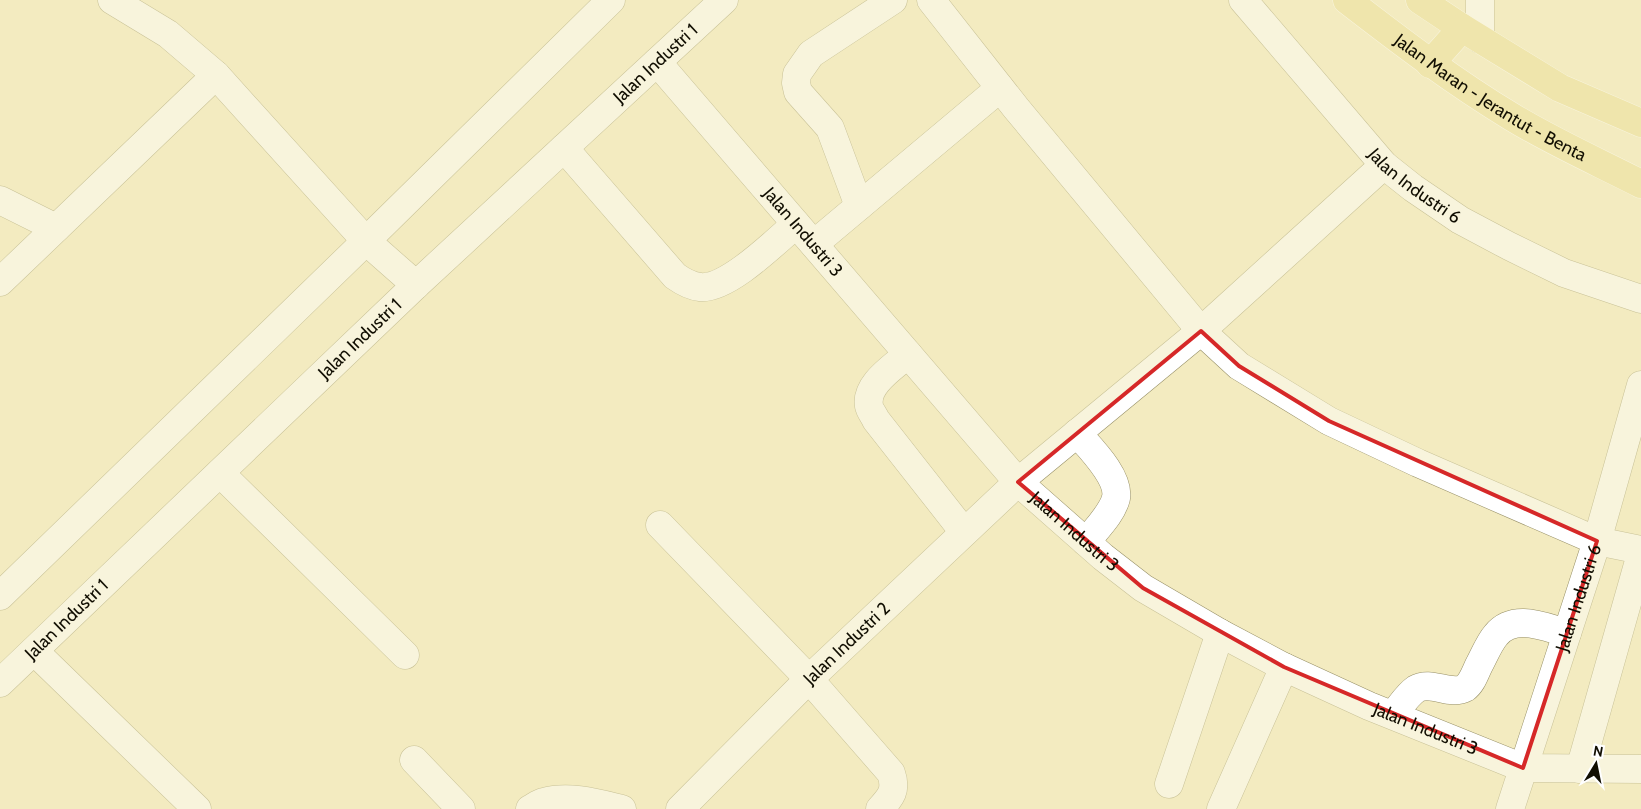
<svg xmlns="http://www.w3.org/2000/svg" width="1641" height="809" font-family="Cabin,sans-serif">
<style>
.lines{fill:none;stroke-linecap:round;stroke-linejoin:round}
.minor-casing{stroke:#979067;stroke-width:29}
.major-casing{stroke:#fff;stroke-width:29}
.minor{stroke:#fff;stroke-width:28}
.major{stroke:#ebdd95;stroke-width:28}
.marked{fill:none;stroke:#d62828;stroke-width:4;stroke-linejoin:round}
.labels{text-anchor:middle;stroke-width:4.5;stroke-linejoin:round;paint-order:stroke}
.street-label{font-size:18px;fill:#110e02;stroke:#fff}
</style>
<rect width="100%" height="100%" fill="#f3ebc0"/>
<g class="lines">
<defs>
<g id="minor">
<path d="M 112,0 L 168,34 L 216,75 L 366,241 L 416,285"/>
<path d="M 931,0 L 1016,108 L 1201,331 L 1239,366 L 1329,421 L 1418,463 L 1597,541 L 1641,550"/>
<path id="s1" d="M 1243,0 L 1384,165 L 1413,188 L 1460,220 L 1509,246 L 1564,273 L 1641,299"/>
<path d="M 1480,39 L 1480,0"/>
<path id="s2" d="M 657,62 L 1018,482 L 1103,557 L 1143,588 L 1220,633 L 1284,667 L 1369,706 L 1523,768 L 1641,769"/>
<path d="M 564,148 L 675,276 C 682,281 690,286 700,287 C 727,290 775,242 796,224"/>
<path d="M 0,200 L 56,228"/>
<path d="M 859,206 L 830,128 L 798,92 L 796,83 L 797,74 L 811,54 L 893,0"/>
<path d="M 814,244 L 1000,88"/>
<path d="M 0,282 L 216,75"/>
<path d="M 908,354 C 894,367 865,384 869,406 C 870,411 874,415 876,420 L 964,532"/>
<path d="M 1077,433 C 1090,448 1120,477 1116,498 C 1112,514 1096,529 1086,542"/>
<path d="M 220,473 L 405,655"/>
<path d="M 660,525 L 809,679 L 891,773 C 897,790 891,797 880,809"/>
<path d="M 0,596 L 366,241 L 611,0"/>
<path d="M 34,651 L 197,809"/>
<path id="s3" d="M 0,683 L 416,285 L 724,0"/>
<path d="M 1393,715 C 1400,707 1407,695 1416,689 C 1431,680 1450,696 1465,688 C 1472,683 1475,673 1479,665 C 1484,656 1489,643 1496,635 C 1514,613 1544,627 1567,633"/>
<path d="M 414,760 L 461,809"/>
<path d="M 1580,769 L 1641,554"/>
<path d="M 1169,784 L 1220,633"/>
<path d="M 530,809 C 534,807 539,803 544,802 C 569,795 597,803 622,809"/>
<path id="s4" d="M 680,809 L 809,679 L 1018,482 L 1201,331 L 1384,165"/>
<path d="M 1221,809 L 1284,667"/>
<path id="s5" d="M 1510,809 L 1597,541 L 1641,385"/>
</g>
<g id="major">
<path id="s6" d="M 1347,0 C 1400,41 1454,82 1512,117 C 1553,142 1598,162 1641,184"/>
<path d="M 1420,0 L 1462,28 L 1560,88 L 1641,123"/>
<path d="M 1430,64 L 1462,28"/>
</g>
</defs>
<!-- minor casing -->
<use href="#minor" class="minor-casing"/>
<!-- major casing -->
<use href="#major" class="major-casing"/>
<!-- minor -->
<use href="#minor" class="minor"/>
<!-- major -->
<use href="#major" class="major"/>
</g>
<!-- marked area -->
<path d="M0 0H1641V809H0ZM 1201,331 L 1239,366 L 1329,421 L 1597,541 L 1523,768 L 1284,667 L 1143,588 L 1018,482 Z" fill="#f3ebc0" fill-opacity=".55" fill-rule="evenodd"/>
<path class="marked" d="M 1201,331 L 1239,366 L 1329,421 L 1597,541 L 1523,768 L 1284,667 L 1143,588 L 1018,482 Z"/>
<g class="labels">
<!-- street labels -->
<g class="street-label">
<text dy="6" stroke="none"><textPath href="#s3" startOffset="902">Jalan Industri 1</textPath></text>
<text dy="6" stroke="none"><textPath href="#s6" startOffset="174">Jalan Maran - Jerantut - Benta</textPath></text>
<text dy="6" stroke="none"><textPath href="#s1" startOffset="254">Jalan Industri 6</textPath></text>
<text dy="6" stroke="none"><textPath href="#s2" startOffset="224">Jalan Industri 3</textPath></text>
<text dy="6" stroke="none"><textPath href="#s3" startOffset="498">Jalan Industri 1</textPath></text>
<text dy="6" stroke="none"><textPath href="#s2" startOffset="629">Jalan Industri 3</textPath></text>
<text dy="6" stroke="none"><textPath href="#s5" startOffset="222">Jalan Industri 6</textPath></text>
<text dy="6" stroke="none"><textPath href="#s3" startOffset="92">Jalan Industri 1</textPath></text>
<text dy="6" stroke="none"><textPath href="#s4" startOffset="235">Jalan Industri 2</textPath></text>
<text dy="6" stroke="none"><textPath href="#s2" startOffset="1034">Jalan Industri 3</textPath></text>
</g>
</g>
<!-- north arrow -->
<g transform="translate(1596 764) rotate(10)" stroke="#ffffff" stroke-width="4" paint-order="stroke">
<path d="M0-4L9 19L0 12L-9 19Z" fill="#110e02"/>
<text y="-8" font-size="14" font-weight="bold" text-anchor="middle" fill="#110e02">N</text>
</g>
</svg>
